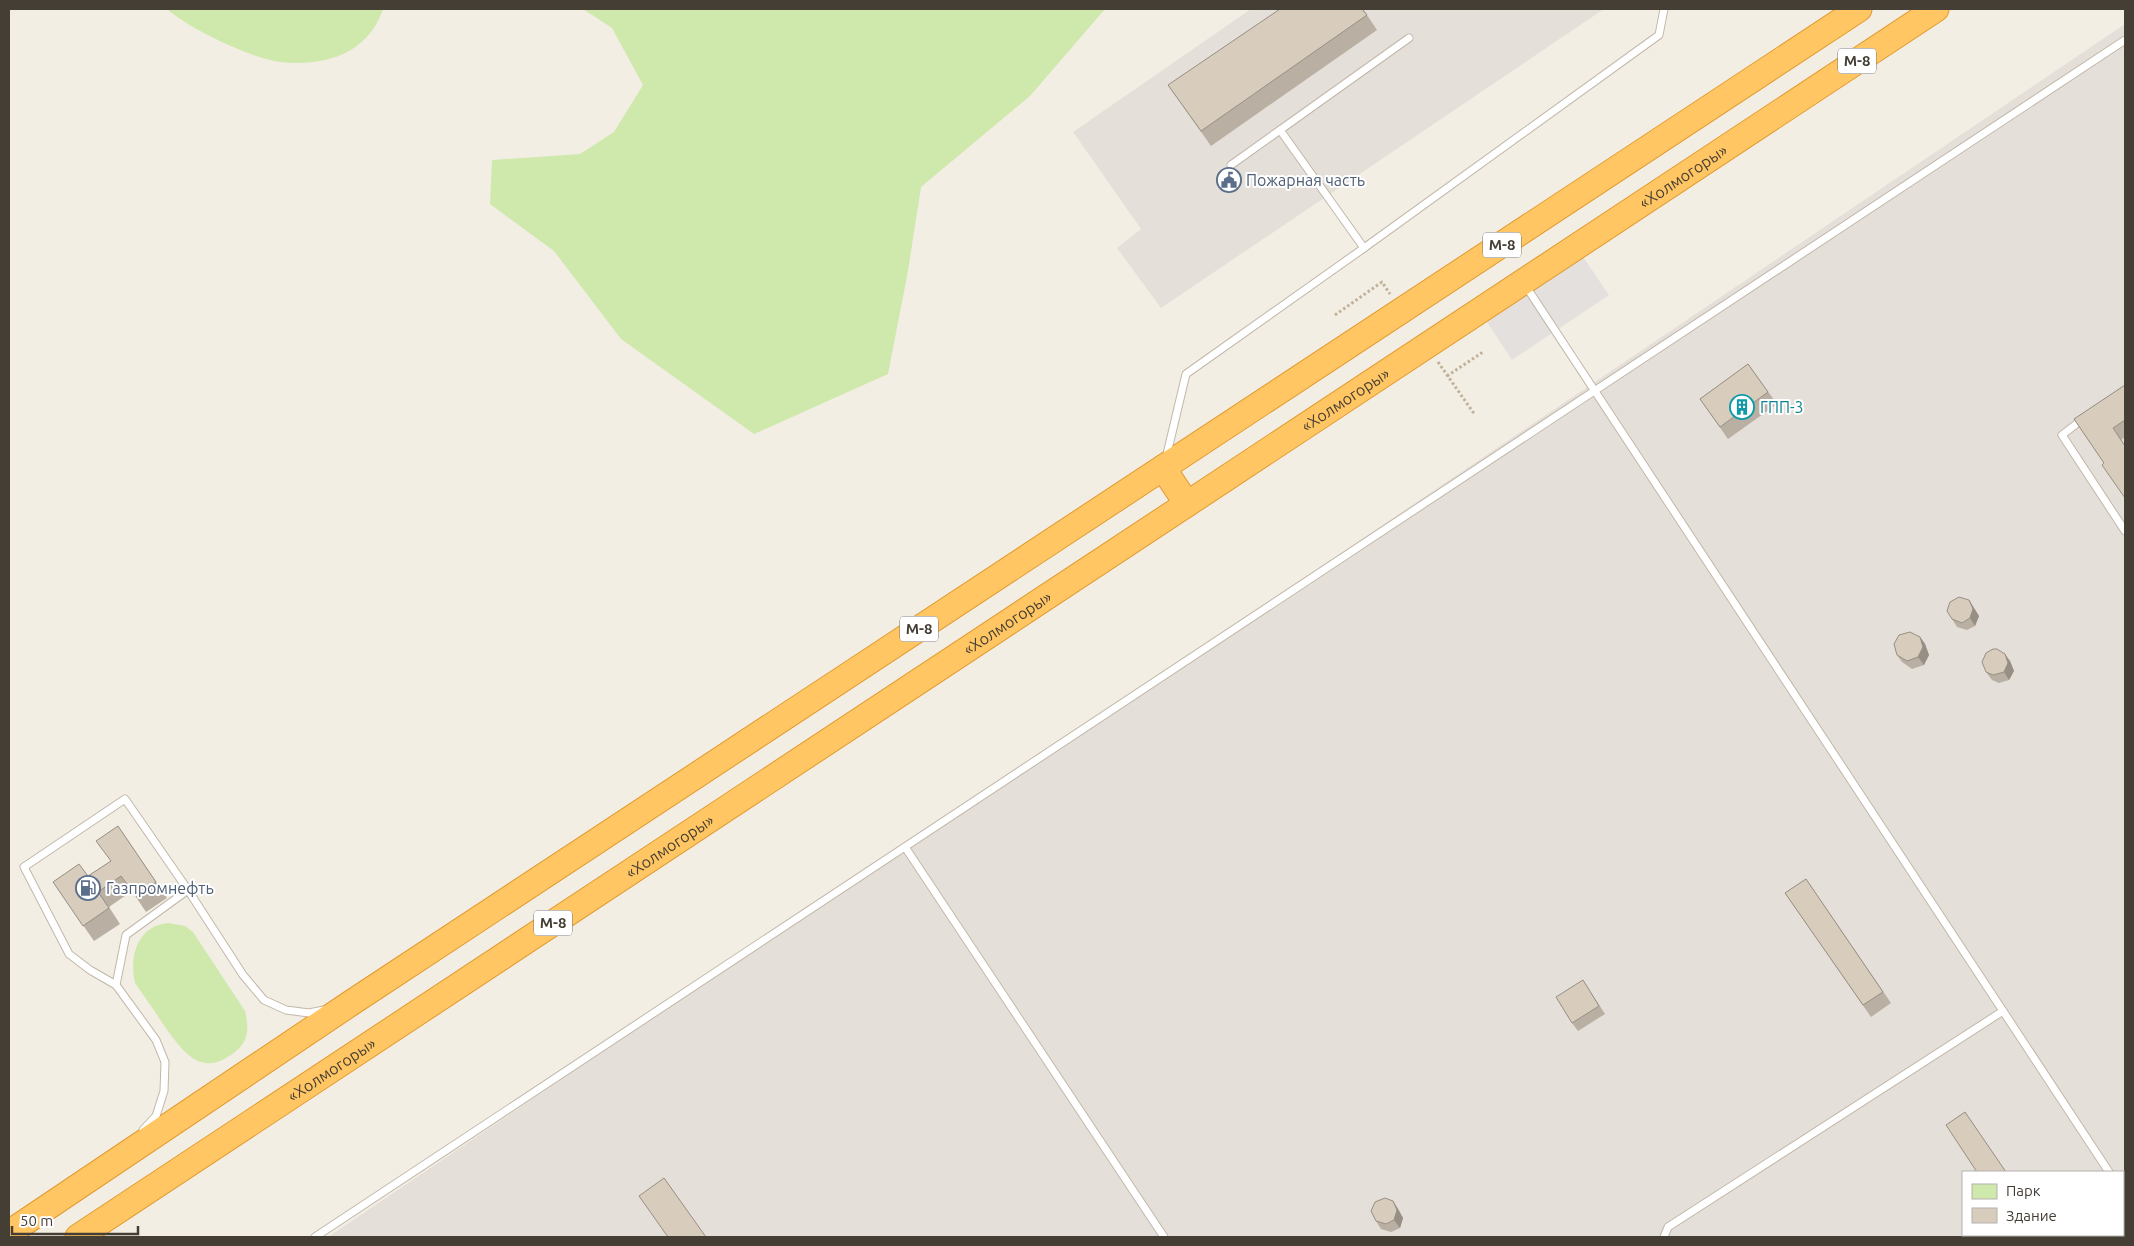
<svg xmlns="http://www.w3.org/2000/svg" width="2134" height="1246" font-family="Ubuntu,sans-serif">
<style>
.industrial{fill:#e5dfd9;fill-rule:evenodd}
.green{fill:#cfe8ac}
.parking{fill:#e3e0dd}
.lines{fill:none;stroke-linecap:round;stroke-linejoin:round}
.lane-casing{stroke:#c1b8aa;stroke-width:9}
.highway-casing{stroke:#e19a30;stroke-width:27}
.path{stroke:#c0b198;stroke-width:3;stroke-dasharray:2.5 2.5;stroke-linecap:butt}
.lane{stroke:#fff;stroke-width:7}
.highway{stroke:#ffc663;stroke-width:25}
.wall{fill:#baafa3}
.shaded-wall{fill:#978f84}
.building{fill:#d8ccbd;stroke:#978f84}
.labels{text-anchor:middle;stroke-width:4;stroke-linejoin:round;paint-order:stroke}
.shield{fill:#fff;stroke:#7d7871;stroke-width:1}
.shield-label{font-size:15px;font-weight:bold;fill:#453e34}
.street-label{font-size:16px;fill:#453e34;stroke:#fff}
.service-label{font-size:16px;fill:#4e5e75;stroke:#fff;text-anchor:start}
.culture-label{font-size:16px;fill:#0d838f;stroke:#fff;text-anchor:start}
</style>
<rect width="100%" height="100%" fill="#f3eee4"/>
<!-- industrial -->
<g class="industrial">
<path d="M 1251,9 L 1604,9 L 1161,308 L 1117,248 L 1141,229 L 1073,132 Z"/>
<path d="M 2125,24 L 2125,1237 L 328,1237 ZM 1963,1172 L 2123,1172 L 2123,1235 L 1963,1235 Z"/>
</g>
<!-- green -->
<g class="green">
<path d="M 167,9 L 383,9 C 368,54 324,67 280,62 C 250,58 190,29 167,9 Z"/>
<path d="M 583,9 L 1105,9 L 1030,96 L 921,187 L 908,271 L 888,374 L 754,434 L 621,339 L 554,251 L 490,204 L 492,160 L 580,154 L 614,132 L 643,85 L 612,28 Z"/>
<path d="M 168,923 L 185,926 L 193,932 L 245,1011 C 249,1027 249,1041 235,1052 C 200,1080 182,1050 163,1024 C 154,1010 144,996 135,983 C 129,957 137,926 168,923 Z"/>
</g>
<!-- parking -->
<path class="parking" d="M 1583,257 L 1609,295 L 1512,360 L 1487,322 Z"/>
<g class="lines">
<defs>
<g id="lane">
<path d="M 1231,165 L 1280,130"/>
<path d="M 1364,248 L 1280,130 L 1409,38"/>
<path d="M 1525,285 L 2109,1172"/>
<path d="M 2083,419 L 2062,435 L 2125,531"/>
<path d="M 1166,458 L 1186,374 L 1364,248 L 1659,35 L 1664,9"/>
<path d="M 905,847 L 1164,1237"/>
<path d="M 116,985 L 90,970 L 69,954 L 24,867 L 125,799 L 188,890"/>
<path d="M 143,1130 L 156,1116 L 164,1091 L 165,1062 L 156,1040 L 116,985 L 126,935 L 188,890 L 243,975 L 264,1000 L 286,1010 L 309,1013 L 324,1010"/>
<path d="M 2123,1193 L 2125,1197"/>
<path d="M 315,1237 L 2125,40"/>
<path d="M 1664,1237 L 1668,1227 L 2003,1011"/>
</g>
<g id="highway">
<path d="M 1163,468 L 1187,504"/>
<path d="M 9,1233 L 351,1003 L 1859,9"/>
<path id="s1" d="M 78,1237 L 1936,9"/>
</g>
</defs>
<!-- lane casing -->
<use href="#lane" class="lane-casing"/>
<!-- highway casing -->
<use href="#highway" class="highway-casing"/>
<!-- path -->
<g class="path">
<path d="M 1335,315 L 1382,282 L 1390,294"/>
<path d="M 1438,362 L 1475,415"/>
<path d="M 1447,376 L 1483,352"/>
</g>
<!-- lane -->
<use href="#lane" class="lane"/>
<!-- highway -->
<use href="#highway" class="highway"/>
</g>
<!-- wall -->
<g class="wall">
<path d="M 1363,9 L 1377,30 L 1211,146 L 1168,85 Z"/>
<path d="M 1748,364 L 1777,404 L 1728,439 L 1700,399 Z"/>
<path d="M 2125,385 L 2125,437 L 2121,440 L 2104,463 L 2074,419 Z"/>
<path d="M 1969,600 L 1979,616 L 1975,626 L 1967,630 L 1957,627 L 1952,619 Z"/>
<path d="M 1920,637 L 1925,644 L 1929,655 L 1924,665 L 1912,669 L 1902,662 L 1897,655 Z"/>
<path d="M 2010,661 L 2014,671 L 2009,680 L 1999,683 L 1992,680 L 1986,672 Z"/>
<path d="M 118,826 L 167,898 L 146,912 L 132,891 L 109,907 L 120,924 L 94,941 L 53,882 L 88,876 L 111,861 Z"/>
<path d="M 1806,879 L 1891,1003 L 1871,1017 L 1785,893 Z"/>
<path d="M 1583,980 L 1605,1014 L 1578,1031 L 1572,1023 Z"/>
<path d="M 1393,1201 L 1398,1209 L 1403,1218 L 1400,1228 L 1391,1232 L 1381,1229 L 1376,1221 Z"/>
</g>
<!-- shaded-wall -->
<g class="shaded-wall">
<path d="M 1969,600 L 1979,616 L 1975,626 L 1970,618 Z"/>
<path d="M 1920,637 L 1925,644 L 1929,655 L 1924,665 L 1918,657 Z"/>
<path d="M 2005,654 L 2010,661 L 2014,671 L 2009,680 L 2004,672 Z"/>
<path d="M 1393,1201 L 1398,1209 L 1403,1218 L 1400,1228 L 1394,1220 Z"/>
</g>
<!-- building -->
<g class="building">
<path d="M 1280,9 L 1362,9 L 1367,15 L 1201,131 L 1168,85 Z"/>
<path d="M 1748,364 L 1768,392 L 1720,427 L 1700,399 Z"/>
<path d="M 2125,385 L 2125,420 L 2113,428 L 2125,446 L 2125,498 L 2102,465 L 2104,463 L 2074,419 Z"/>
<path d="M 1959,597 L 1969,600 L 1973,609 L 1970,618 L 1962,623 L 1952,619 L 1947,611 L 1950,602 Z"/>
<path d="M 1910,632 L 1920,637 L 1923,647 L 1918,657 L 1907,661 L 1897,655 L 1894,644 L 1899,635 Z"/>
<path d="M 1993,649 L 1997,649 L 2005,654 L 2008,663 L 2004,672 L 1993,675 L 1986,672 L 1982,662 L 1986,653 Z"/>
<path d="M 118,826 L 156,882 L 136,896 L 121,876 L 98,892 L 109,908 L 83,926 L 53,882 L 79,864 L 88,876 L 111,861 L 96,841 Z"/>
<path d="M 1806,879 L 1883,992 L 1863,1005 L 1785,893 Z"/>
<path d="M 1583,980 L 1599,1006 L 1572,1023 L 1556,997 Z"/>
<path d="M 1965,1112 L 2006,1172 L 1977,1172 L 1946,1125 Z"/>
<path d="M 664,1178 L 706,1237 L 668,1237 L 639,1196 Z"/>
<path d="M 1385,1198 L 1393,1201 L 1397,1210 L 1394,1220 L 1386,1224 L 1376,1221 L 1371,1211 L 1375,1202 Z"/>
</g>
<!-- icons -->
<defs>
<symbol id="civic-ring" viewBox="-11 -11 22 22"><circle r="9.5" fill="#fff" stroke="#5c6f8a" stroke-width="1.5"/><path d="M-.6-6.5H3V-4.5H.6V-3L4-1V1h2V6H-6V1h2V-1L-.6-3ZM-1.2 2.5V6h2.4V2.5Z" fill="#5c6f8a"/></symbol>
<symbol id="building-ring" viewBox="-11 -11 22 22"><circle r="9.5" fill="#fff" stroke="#0f9aa8" stroke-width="1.5"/><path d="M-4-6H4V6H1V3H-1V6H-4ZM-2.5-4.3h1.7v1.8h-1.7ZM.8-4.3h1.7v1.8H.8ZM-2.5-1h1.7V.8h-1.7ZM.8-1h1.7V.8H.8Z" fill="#0f9aa8"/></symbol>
<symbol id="fuel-ring" viewBox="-11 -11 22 22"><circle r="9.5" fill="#fff" stroke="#5c6f8a" stroke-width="1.5"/><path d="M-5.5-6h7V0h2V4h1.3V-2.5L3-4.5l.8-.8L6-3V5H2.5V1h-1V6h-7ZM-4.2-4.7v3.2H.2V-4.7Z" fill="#5c6f8a"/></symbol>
</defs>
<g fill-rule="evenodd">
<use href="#civic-ring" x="1215" y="166" width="28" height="28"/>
<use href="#building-ring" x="1728" y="393" width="28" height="28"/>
<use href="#fuel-ring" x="74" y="874" width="28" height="28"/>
</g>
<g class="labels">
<!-- shield labels -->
<g class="shield">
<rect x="1838" y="48.5" width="38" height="25" rx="4"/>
<rect x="1483" y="232.5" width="38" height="25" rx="4"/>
<rect x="900" y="616.5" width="38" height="25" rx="4"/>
<rect x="534" y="910.5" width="38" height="25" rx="4"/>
</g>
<g class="shield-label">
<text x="1857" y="66">М-8</text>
<text x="1502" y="250">М-8</text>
<text x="919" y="634">М-8</text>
<text x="553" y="928">М-8</text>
</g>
<!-- street labels -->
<g class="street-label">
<text dy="6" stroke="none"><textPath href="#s1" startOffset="1924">«Холмогоры»</textPath></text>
<text dy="6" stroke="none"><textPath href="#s1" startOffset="1519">«Холмогоры»</textPath></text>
<text dy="6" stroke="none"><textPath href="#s1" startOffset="1114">«Холмогоры»</textPath></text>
<text dy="6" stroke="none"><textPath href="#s1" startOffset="709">«Холмогоры»</textPath></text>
<text dy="6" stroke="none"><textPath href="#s1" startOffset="304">«Холмогоры»</textPath></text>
</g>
<!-- service labels -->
<g class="service-label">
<text x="1246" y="186">Пожарная часть</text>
<text x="106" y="894">Газпромнефть</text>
</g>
<!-- culture labels -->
<g class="culture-label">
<text x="1760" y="413">ГПП-3</text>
</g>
</g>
<!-- border -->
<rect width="2134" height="1246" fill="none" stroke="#453e34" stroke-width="20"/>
<!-- legend -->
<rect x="1962" y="1171" width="162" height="65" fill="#ffffff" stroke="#b5b2ae"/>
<rect x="1972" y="1184" width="25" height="15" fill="#cfe8ac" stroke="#b5b2ae"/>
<text x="2006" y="1196" font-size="15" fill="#453e34">Парк</text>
<rect x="1972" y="1208" width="25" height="15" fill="#d8ccbd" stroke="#b5b2ae"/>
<text x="2006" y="1221" font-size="15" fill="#453e34">Здание</text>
<!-- scale -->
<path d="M12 1226v8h126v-8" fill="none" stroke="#453e34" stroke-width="2.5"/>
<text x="20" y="1226" font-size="15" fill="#453e34" stroke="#ffffff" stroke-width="4" paint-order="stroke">50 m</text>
</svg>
